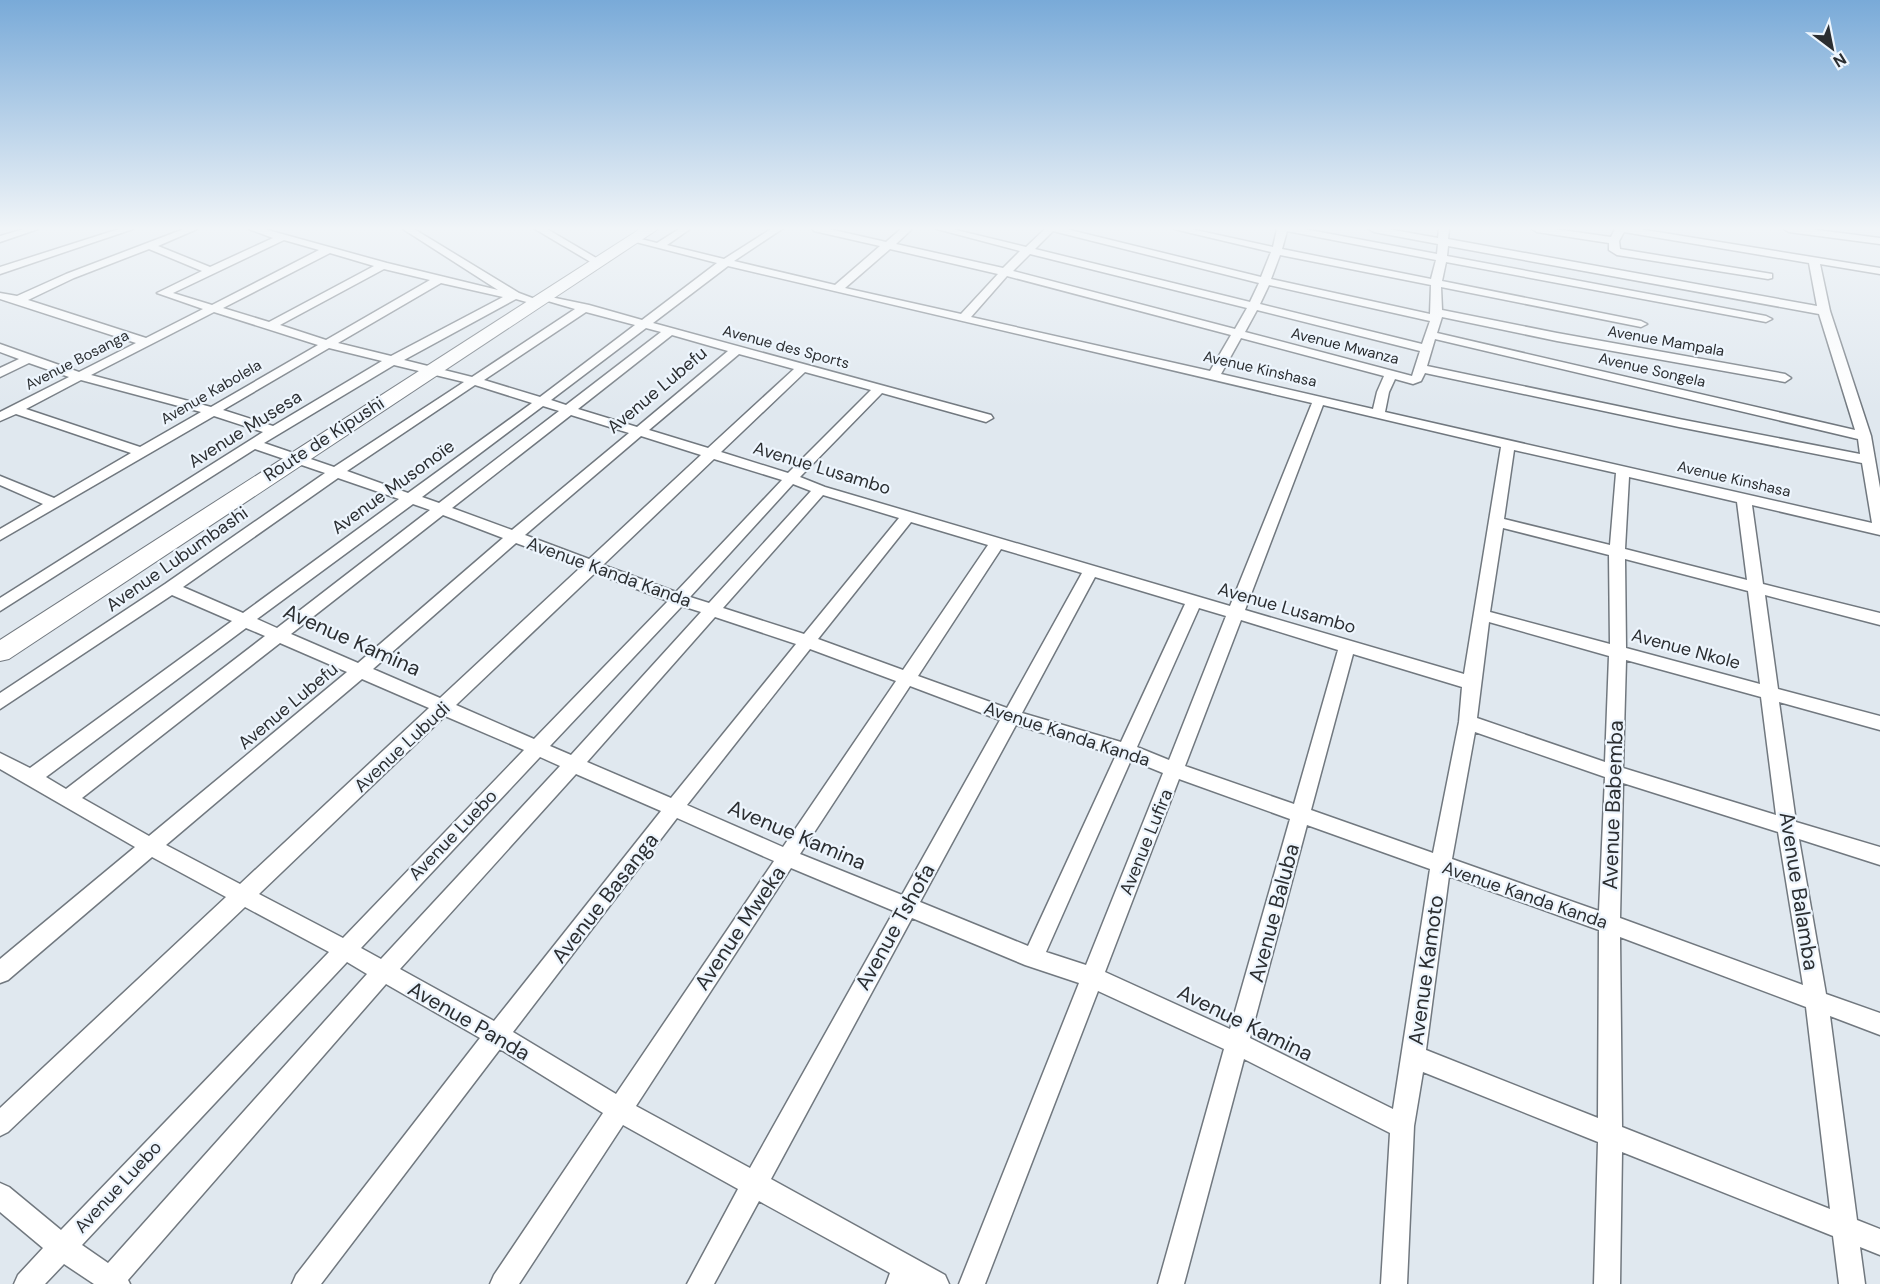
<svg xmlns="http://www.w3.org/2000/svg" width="1880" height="1284" font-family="'DM Sans',sans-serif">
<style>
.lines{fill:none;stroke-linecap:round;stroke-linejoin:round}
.minor-casing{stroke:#71787f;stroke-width:3}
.highway-casing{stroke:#71787f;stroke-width:2}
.minor{fill:#fff;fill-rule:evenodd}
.highway{fill:#fff;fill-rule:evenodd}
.labels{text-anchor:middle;stroke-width:4.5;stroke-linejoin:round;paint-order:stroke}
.far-street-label{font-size:15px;fill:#2b2e31;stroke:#edf5fd}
.street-label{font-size:18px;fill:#2b2e31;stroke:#edf5fd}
.near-street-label{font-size:21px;fill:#2b2e31;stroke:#edf5fd}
</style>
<rect width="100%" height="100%" fill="#e0e8ef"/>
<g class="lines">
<defs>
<g id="minor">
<path d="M 24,229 L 38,229 L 0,242 L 0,236 Z"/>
<path d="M 119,229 L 133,229 L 0,274 L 0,267 Z"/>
<path d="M 184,229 L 197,229 L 158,246 L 210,267 L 273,238 L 249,229 L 264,229 L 387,263 L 498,290 L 403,229 L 414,229 L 519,293 L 543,302 L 537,305 L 516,299 L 404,360 L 472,377 L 575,309 L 541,299 L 541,295 L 589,305 L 642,320 L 717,263 L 628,240 L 633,237 L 657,243 L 679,229 L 690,229 L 667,245 L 724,259 L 771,229 L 782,229 L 734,261 L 835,285 L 880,246 L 814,231 L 813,229 L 829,229 L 886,242 L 901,229 L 912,229 L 896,244 L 1003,268 L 1020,251 L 937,229 L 952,229 L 1026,247 L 1045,229 L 1066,229 L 1261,277 L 1271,252 L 1174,229 L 1191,229 L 1273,247 L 1277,229 L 1304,229 L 1437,254 L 1438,244 L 1374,232 L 1369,229 L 1388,229 L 1438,238 L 1439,229 L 1449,229 L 1448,239 L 1817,306 L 1809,263 L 1624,232 L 1619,241 L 1620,249 L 1772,274 L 1772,278 L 1768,279 L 1617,255 L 1609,250 L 1609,243 L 1537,232 L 1532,229 L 1554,229 L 1611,237 L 1615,229 L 1639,229 L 1880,268 L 1880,274 L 1820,264 L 1830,311 L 1871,436 L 1880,488 L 1880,535 L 1752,505 L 1763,584 L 1880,613 L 1880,625 L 1765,595 L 1778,689 L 1880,716 L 1880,730 L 1779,702 L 1796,822 L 1880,847 L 1880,865 L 1799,839 L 1826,994 L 1880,1013 L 1880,1035 L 1830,1016 L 1857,1220 L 1880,1229 L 1880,1255 L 1860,1247 L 1865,1284 L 1839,1284 L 1833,1236 L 1622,1152 L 1620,1284 L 1594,1284 L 1598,1142 L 1423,1072 L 1414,1126 L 1407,1284 L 1381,1284 L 1390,1133 L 1244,1059 L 1184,1284 L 1158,1284 L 1224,1049 L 1098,991 L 985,1284 L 959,1284 L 1079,983 L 1025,965 L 912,918 L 771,1179 L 945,1275 L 949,1284 L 886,1284 L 890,1273 L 759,1201 L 714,1284 L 687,1284 L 738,1189 L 623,1125 L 519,1284 L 490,1284 L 494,1275 L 603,1113 L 500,1049 L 321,1284 L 292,1284 L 296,1275 L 480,1038 L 386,984 L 128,1280 L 130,1284 L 94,1284 L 64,1264 L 45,1284 L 14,1284 L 18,1275 L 43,1248 L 0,1212 L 0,1183 L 9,1187 L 61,1230 L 329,952 L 245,907 L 8,1132 L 0,1136 L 0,1108 L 226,897 L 152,857 L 8,980 L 0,983 L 0,959 L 135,847 L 0,769 L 0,753 L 30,768 L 232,621 L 172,595 L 0,709 L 0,693 L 165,584 L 325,473 L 255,449 L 0,611 L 0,598 L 263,432 L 214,416 L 0,540 L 0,529 L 43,504 L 0,485 L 0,476 L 54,498 L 131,453 L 16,414 L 0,421 L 0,412 L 69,377 L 29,363 L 0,377 L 0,368 L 19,359 L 0,352 L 0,344 L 79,372 L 136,343 L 0,299 L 0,293 L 17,296 L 66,274 ZM 1053,231 L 1259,283 L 1250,302 L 1035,249 ZM 1287,231 L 1436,260 L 1431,279 L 1282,249 ZM 284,240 L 319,250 L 212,305 L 173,293 ZM 1448,246 L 1819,314 L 1855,430 L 1437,333 L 1442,317 L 1557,341 L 1785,382 L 1791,378 L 1785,374 L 1557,333 L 1442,310 L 1441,287 L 1641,327 L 1647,324 L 1641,321 L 1442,281 L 1446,262 L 1766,322 L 1772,319 L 1766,316 L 1447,256 ZM 149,249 L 202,271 L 157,293 L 203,309 L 146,338 L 28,300 L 74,278 ZM 890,249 L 998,274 L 961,314 L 845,288 ZM 330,253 L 374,266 L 269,322 L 223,308 ZM 1030,254 L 1247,308 L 1235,329 L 1013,271 ZM 1280,255 L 1431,285 L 1430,314 L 1271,279 ZM 728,266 L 1312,403 L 1230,606 L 825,487 L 800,477 L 882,393 L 986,422 L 993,418 L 991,415 L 653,323 ZM 384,269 L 430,280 L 326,340 L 280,325 ZM 1007,276 L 1231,335 L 1210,371 L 971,317 ZM 441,283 L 503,297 L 391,356 L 338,343 ZM 1269,285 L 1430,321 L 1422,344 L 1260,304 ZM 1257,310 L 1420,351 L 1412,376 L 1245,332 ZM 214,312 L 318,345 L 211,407 L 91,375 ZM 586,312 L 635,325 L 540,397 L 484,380 ZM 646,328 L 661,332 L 566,405 L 551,400 ZM 672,335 L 728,351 L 637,427 L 578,409 ZM 1241,338 L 1384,376 L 1377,392 L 1373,409 L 1221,374 ZM 1435,339 L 1858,439 L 1860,454 L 1679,419 L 1427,366 ZM 329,348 L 382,361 L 273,426 L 223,410 ZM 739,354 L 794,369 L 708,448 L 649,430 ZM 394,365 L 464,382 L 334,467 L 264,443 ZM 805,372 L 871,390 L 788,473 L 721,452 ZM 1425,373 L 1679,427 L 1862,463 L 1872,523 L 1385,412 L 1389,392 L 1395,379 L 1413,384 L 1421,381 ZM 81,380 L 201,412 L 140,447 L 26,409 ZM 475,385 L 532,403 L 408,493 L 347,471 ZM 1323,405 L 1501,447 L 1464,674 L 1245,610 ZM 543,406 L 559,411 L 439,503 L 422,497 ZM 571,415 L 629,433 L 512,530 L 452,508 ZM 641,436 L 701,455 L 589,559 L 525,535 ZM 1514,450 L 1616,473 L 1610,545 L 1504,519 ZM 714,459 L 782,480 L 676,592 L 603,565 ZM 1629,477 L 1737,502 L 1747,580 L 1625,549 ZM 338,478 L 399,499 L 243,613 L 183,587 ZM 793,484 L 811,491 L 709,603 L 690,597 ZM 823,495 L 899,518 L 804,634 L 723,608 ZM 413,504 L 430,510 L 277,628 L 257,619 ZM 443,515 L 503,538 L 358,663 L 291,634 ZM 911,522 L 988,545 L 903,670 L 818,639 ZM 1503,528 L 1609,555 L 1610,644 L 1490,612 ZM 516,543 L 581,567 L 440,698 L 373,669 ZM 1001,549 L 1082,573 L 1007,708 L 918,676 ZM 1625,559 L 1748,591 L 1760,684 L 1626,648 ZM 595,573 L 668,601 L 534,739 L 456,705 ZM 1095,577 L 1185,604 L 1121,742 L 1022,713 ZM 682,606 L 701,612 L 571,755 L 550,746 ZM 1199,608 L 1226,616 L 1169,760 L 1137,747 ZM 715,617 L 796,644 L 671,798 L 587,762 ZM 1241,620 L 1338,650 L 1294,804 L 1185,766 ZM 1489,622 L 1609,656 L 1605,762 L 1477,718 ZM 246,628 L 265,636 L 66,789 L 46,777 ZM 280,643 L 347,672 L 149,836 L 82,798 ZM 810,649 L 896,681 L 783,847 L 687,805 ZM 1353,654 L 1462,687 L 1459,722 L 1433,853 L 1311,810 ZM 1626,660 L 1761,697 L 1776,815 L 1623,768 ZM 362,679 L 429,708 L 240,884 L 166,845 ZM 910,686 L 1000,720 L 902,895 L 800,854 ZM 445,716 L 524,750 L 343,938 L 259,894 ZM 1016,725 L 1116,755 L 1028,946 L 920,902 ZM 1475,732 L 1605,777 L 1599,911 L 1452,859 ZM 540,757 L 560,766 L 381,959 L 361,948 ZM 1131,760 L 1163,773 L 1086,965 L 1046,952 ZM 576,774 L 661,811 L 494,1021 L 400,969 ZM 1179,779 L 1290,819 L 1230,1029 L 1105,972 ZM 1623,783 L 1778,832 L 1803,985 L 1620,918 ZM 677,818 L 774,861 L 616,1094 L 513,1032 ZM 1307,825 L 1430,869 L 1393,1109 L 1250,1038 ZM 791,868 L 894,911 L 750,1168 L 636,1106 ZM 1449,876 L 1599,930 L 1598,1118 L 1426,1050 ZM 1620,937 L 1806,1007 L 1830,1209 L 1622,1127 ZM 347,962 L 367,974 L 108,1263 L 82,1245 Z"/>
<path d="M 535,229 L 547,229 L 603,262 L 598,265 L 594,264 Z"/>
<path d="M 1784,229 L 1809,229 L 1880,238 L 1880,244 L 1789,232 Z"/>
</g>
<path id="highway" d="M 640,229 L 658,229 L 9,659 L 0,661 L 0,640 Z"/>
</defs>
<!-- minor casing -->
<use href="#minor" class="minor-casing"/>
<!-- highway casing -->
<use href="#highway" class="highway-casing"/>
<!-- minor -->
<use href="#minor" class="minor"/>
<!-- highway -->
<use href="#highway" class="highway"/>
</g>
<!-- sky -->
<linearGradient id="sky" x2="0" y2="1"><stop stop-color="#79aad8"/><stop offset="0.56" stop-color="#f1f5f8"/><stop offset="1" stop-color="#f1f5f8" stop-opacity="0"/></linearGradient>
<rect width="1880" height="408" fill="url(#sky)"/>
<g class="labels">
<!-- far-street labels -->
<g class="far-street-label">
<text transform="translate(1666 341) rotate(10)" y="5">Avenue Mampala</text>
<text transform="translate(1345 346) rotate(14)" y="5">Avenue Mwanza</text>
<text transform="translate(786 347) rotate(15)" y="5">Avenue des Sports</text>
<text transform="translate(77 360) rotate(-27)" y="5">Avenue Bosanga</text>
<text transform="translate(1260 369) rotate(13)" y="5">Avenue Kinshasa</text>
<text transform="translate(1652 370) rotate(13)" y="5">Avenue Songela</text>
<text transform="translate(211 392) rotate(-30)" y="5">Avenue Kabolela</text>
<text transform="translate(1734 479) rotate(13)" y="5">Avenue Kinshasa</text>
</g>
<!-- street labels -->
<g class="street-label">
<text transform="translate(657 390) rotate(-40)" y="6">Avenue Lubefu</text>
<text transform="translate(245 429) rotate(-32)" y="6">Avenue Musesa</text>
<text transform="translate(324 439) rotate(-33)" y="6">Route de Kipushi</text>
<text transform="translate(822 468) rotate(17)" y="6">Avenue Lusambo</text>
<text transform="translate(393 487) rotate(-36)" y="6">Avenue Musonoïe</text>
<text transform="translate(177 559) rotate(-35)" y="6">Avenue Lubumbashi</text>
<text transform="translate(609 572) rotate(20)" y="6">Avenue Kanda Kanda</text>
<text transform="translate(1287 608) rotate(16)" y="6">Avenue Lusambo</text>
<text transform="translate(1686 649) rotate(15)" y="6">Avenue Nkole</text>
<text transform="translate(288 706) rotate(-40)" y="6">Avenue Lubefu</text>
<text transform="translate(1067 734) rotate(18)" y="6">Avenue Kanda Kanda</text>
<text transform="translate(402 747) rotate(-43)" y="6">Avenue Lubudi</text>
<text transform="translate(453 835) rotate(-46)" y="6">Avenue Luebo</text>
<text transform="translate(1146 842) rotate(-68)" y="6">Avenue Lufira</text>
<text transform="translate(1525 895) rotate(19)" y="6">Avenue Kanda Kanda</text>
<text transform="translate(118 1187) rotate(-47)" y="6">Avenue Luebo</text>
</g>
<!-- near-street labels -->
<g class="near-street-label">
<text transform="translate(352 640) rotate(24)" y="7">Avenue Kamina</text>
<text transform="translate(1613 805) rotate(-88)" y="7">Avenue Babemba</text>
<text transform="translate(797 835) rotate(23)" y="7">Avenue Kamina</text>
<text transform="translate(1799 891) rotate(81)" y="7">Avenue Balamba</text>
<text transform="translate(605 898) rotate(-52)" y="7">Avenue Basanga</text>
<text transform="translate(1274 913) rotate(-75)" y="7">Avenue Baluba</text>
<text transform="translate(895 927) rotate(-61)" y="7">Avenue Tshofa</text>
<text transform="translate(740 928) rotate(-56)" y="7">Avenue Mweka</text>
<text transform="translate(1426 970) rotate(-82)" y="7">Avenue Kamoto</text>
<text transform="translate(469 1021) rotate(30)" y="7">Avenue Panda</text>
<text transform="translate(1245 1023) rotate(26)" y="7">Avenue Kamina</text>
</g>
</g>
<!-- north arrow -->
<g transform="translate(1832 48) rotate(148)" stroke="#edf5fd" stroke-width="4.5" paint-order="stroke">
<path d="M0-4.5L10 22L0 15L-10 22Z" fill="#2b2e31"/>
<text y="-9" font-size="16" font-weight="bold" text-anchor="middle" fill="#2b2e31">N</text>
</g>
</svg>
